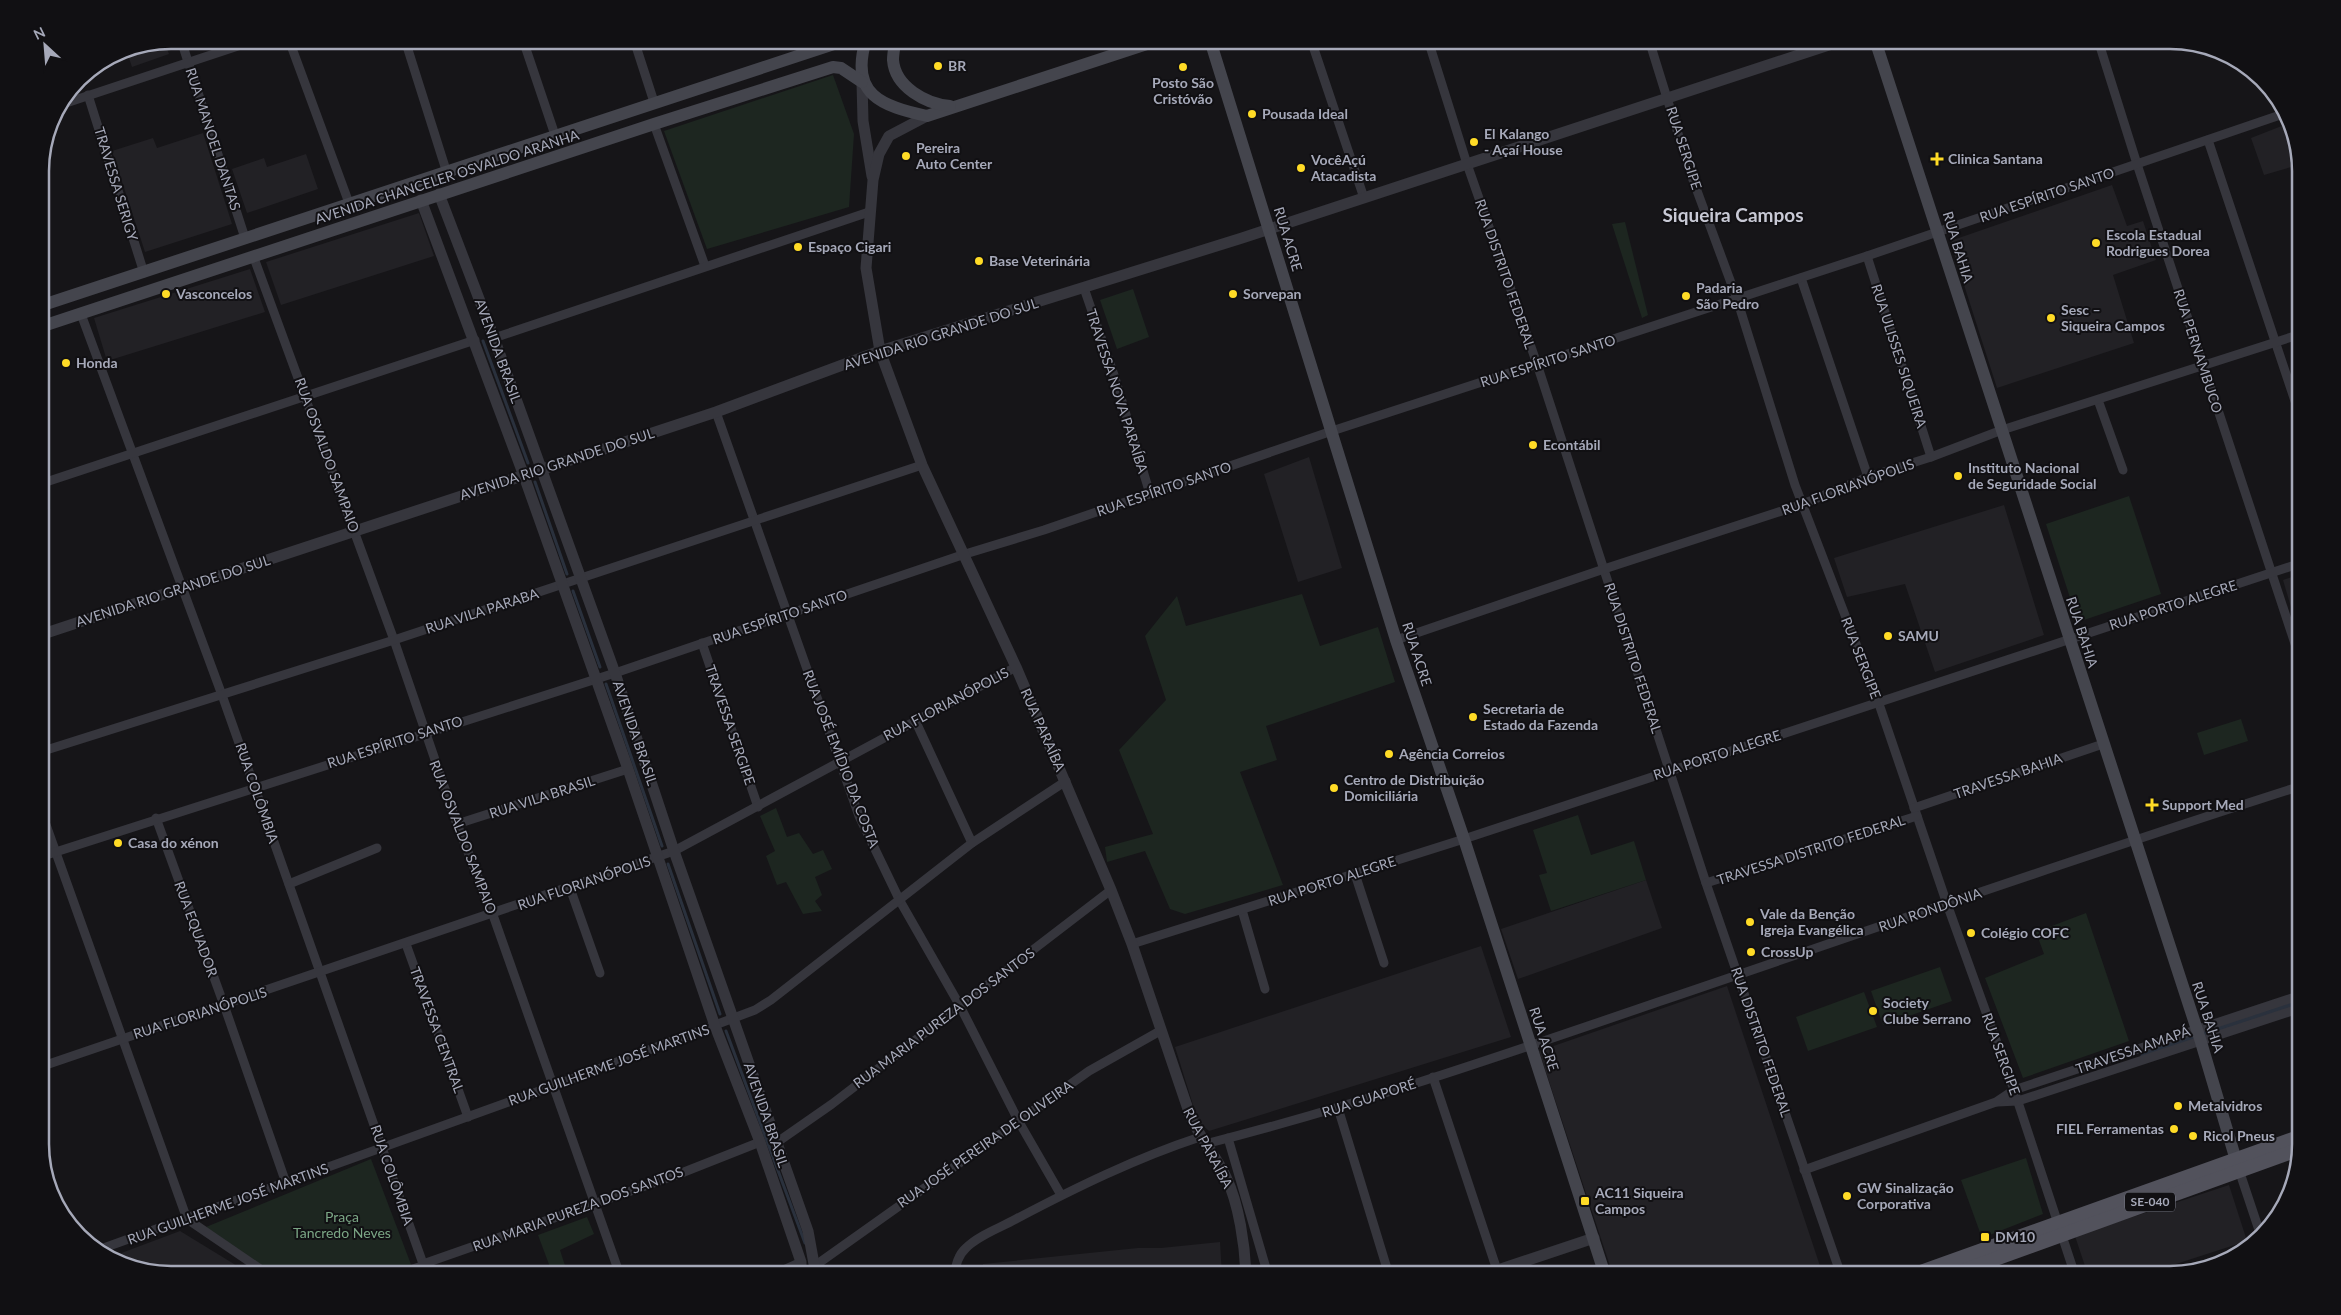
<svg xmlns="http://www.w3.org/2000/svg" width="2341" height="1315" font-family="Lato,sans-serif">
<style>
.built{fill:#222125}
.green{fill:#1d2620}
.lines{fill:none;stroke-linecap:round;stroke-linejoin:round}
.stream{stroke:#2a313d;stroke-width:3}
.canal{stroke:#2a313d;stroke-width:11}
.pedestrian{stroke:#36363d;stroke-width:6}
.minor{stroke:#36363d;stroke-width:9}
.tertiary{stroke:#36363d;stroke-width:11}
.secondary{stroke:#44454d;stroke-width:12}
.primary{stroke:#52525c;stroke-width:14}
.poi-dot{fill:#ffdb26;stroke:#111013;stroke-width:2}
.labels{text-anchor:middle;stroke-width:4;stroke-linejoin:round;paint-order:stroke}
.shield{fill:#111013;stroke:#797b87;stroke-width:1}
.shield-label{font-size:12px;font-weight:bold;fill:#a6a9b9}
.poi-label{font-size:14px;font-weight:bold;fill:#a6a9b9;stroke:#111013;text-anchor:start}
.street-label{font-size:14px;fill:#a6a9b9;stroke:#111013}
.park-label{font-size:14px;fill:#7ba685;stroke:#111013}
.district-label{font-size:19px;font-weight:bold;fill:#c8c9d5;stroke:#111013}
.rim{fill:none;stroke:#a6a9b9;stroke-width:2.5}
</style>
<rect width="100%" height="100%" fill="#161518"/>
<!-- built -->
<g class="built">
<path d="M 164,41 L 169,54 L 132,67 L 126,49 Z"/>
<path d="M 2289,123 L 2300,158 L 2290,162 L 2291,167 L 2264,175 L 2251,138 Z"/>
<path d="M 203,133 L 232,224 L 145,252 L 112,151 L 153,138 L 157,148 Z"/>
<path d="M 306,154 L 318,189 L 247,213 L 232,169 L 264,158 L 267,167 Z"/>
<path d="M 2112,185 L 2127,226 L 2143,221 L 2156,260 L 2113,275 L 2134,343 L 1997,388 L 1950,241 Z"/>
<path d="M 419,213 L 434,256 L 281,305 L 266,262 Z"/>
<path d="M 250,269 L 265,312 L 107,361 L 94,318 Z"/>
<path d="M 1309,457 L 1342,568 L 1298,582 L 1264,474 Z"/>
<path d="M 2004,505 L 2044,635 L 1935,672 L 1905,584 L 1847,597 L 1834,558 Z"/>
<path d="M 2301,574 L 2301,623 L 2296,624 L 2283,580 Z"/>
<path d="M 1646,880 L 1662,928 L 1518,979 L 1501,929 Z"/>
<path d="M 1481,946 L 1511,1037 L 1209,1131 L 1198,1121 L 1175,1047 Z"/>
<path d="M 1727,986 L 1823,1275 L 1613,1275 L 1539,1051 Z"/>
<path d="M 2229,1185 L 2247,1241 L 2142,1275 L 2088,1275 L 2075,1236 Z"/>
<path d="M 180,1231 L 234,1264 L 244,1275 L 171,1275 L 108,1258 Z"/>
<path d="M 1220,1242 L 1222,1275 L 980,1275 L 983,1264 L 1138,1248 L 1161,1248 Z"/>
</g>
<!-- green -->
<g class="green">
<path d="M 833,75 L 854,134 L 849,207 L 707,249 L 664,131 Z"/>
<path d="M 1625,222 L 1648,315 L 1642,318 L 1612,224 Z"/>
<path d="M 1133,289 L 1149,337 L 1117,349 L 1100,300 Z"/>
<path d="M 2129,496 L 2161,594 L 2078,622 L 2046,524 Z"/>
<path d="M 1302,594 L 1320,646 L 1378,627 L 1395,682 L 1266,726 L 1277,760 L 1240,772 L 1283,885 L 1185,914 L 1170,909 L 1145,851 L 1107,862 L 1105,847 L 1153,834 L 1119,750 L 1166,700 L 1145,636 L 1177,596 L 1186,626 Z"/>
<path d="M 2241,719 L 2248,741 L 2204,755 L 2197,733 Z"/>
<path d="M 776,808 L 787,837 L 799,833 L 813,854 L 823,850 L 832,869 L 815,877 L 822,895 L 815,901 L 822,911 L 803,914 L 786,882 L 777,885 L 766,856 L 775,851 L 760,816 Z"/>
<path d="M 1578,815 L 1591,855 L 1634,841 L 1646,880 L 1551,911 L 1539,875 L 1547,873 L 1533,830 Z"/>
<path d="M 2086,913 L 2129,1041 L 2023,1078 L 1985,978 L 2044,954 L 2036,932 Z"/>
<path d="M 1940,967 L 1952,1001 L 1883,1025 L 1871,991 Z"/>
<path d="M 1864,992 L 1877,1027 L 1808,1051 L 1796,1017 Z"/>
<path d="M 2026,1158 L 2043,1214 L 1982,1238 L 1961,1180 Z"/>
<path d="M 371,1159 L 415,1275 L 276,1275 L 206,1227 Z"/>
<path d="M 587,1217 L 594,1234 L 560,1250 L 568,1275 L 553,1275 L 538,1235 Z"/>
</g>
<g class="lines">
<!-- stream -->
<g class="stream">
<path d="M 483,341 L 528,463"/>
<path d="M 535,482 L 567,574"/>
<path d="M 573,591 L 600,667"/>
<path d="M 606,684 L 662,846"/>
<path d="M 668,864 L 720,1014"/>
<path d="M 726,1031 L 805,1243"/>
</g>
<!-- canal -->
<path class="canal" d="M 2146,1055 L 2301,1002"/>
<!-- pedestrian -->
<path class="pedestrian" d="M 390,1275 L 423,1264"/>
<!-- minor -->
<g class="minor">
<path d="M 181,40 L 245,238"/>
<path d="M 289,40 L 349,203"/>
<path d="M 405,40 L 446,170"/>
<path d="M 523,40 L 555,135"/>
<path d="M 634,40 L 654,102"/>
<path d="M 1311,40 L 1364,198"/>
<path d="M 1428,40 L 1467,164 L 1537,364 L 1706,883 L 1841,1275"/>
<path d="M 1649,40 L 1689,169 L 1737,299 L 1795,485 L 1878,701 L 1947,904 L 2014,1090 L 2075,1275"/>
<path d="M 2098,40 L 2137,164 L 2301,662"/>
<path d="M 88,95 L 144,273"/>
<path d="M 60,105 L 256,40"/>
<path d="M 654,124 L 705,266"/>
<path d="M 2208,140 L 2301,419"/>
<path d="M 1867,256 L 1931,457"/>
<path d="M 254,258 L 394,640 L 457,824 L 493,915 L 620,1275"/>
<path d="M 1801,278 L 1868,477"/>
<path d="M 1084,288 L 1115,378 L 1150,494"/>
<path d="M 40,291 L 45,305"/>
<path d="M 81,314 L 222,695 L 427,1275"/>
<path d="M 494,338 L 869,212"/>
<path d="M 2098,400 L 2123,470"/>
<path d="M 716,412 L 859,816 L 900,901 L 960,1006 L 1019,1122 L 1061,1195"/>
<path d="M 40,484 L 475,340"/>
<path d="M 1396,640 L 1604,569 L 1803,504 L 1868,477 L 1931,457 L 2002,430 L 2301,334"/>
<path d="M 702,643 L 758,807"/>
<path d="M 915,720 L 972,843"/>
<path d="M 40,752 L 394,640 L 922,465"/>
<path d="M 40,808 L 187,1219 L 269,1275"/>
<path d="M 1914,808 L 2103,744"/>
<path d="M 156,818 L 224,1005 L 286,1183"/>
<path d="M 457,824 L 628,769"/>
<path d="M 40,857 L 615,673 L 962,555 L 1044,530 L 1332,431 L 1867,256 L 2286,113"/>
<path d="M 1355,874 L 1384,963"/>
<path d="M 1706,883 L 1917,816"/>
<path d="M 289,884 L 377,848"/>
<path d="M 570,888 L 600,973"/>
<path d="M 1242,910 L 1265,989"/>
<path d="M 406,944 L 468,1117"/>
<path d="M 1132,944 L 1464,839 L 2301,563"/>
<path d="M 40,1067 L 674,851 L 1016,667"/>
<path d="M 1433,1077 L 1497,1270"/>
<path d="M 1997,1102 L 2018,1101 L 2301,1008"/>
<path d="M 1338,1108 L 1389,1275"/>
<path d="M 1228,1138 L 1268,1275"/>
<path d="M 776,1143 L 832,1104 L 1111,890"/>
<path d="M 1205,1144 C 1360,1105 1512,1052 1664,1000 C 1876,928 2087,854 2301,786"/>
<path d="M 1804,1170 L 1996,1102 L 2014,1090 L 2301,995"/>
<path d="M 2239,1170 L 2260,1233"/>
<path d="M 98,1250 L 553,1086 L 755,1010 L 771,1000 L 972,843 L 1066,781"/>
<path d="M 423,1264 L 679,1174 L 760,1142"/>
<path d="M 816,1265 L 1089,1071 L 1160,1031"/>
<path d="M 772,1275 L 801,1262"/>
<path d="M 954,1275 C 956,1265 958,1255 966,1248 C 979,1235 1000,1228 1016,1219 C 1075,1188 1136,1158 1200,1137"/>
</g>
<!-- tertiary -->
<g class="tertiary">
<path d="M 862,82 L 863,121 L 872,176"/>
<path d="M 927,116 L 889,136 L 879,154 L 873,180 L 866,268 L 880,351 L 922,465 L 1016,667 L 1111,890 L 1132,944 L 1191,1118 C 1201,1139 1216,1156 1226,1177 C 1239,1204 1245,1246 1246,1275"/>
<path d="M 439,194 L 494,338 L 615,673 L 674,851 L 808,1231 L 816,1275"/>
<path d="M 421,200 L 524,476 L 628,769 L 715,1026 L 760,1142 L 801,1262 L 801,1275"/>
<path d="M 40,635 L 716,412 L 880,351 L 1242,238 L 1844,40"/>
<path d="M 1483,1275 L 1594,1238"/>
</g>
<!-- secondary -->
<g class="secondary">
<path d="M 866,40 C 849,95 882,106 927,116 L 1159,40"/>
<path d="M 895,40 C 895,46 893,53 893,60 C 895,87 926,104 950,106"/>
<path d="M 1210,40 L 1396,640 L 1464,839 L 1605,1275"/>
<path d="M 1875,40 L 2201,1042 L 2238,1167"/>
<path d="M 40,306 L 846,40"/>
<path d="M 40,327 L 654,124 L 833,67 L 841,68 L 862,82"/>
</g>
<!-- primary -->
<g class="primary">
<path d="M 1912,1275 L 2301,1136"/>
<path d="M 1951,1275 L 2300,1149"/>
</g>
</g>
<!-- markers -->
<g class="poi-dot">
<circle cx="938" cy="66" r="5"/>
<circle cx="1183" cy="67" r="5"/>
<circle cx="1252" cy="114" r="5"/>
<circle cx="1474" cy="142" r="5"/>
<circle cx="906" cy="156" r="5"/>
<path d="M1934.5 151.5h5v5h5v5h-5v5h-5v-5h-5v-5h5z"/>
<circle cx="1301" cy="168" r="5"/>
<circle cx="2096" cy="243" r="5"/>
<circle cx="798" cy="247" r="5"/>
<circle cx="979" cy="261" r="5"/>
<circle cx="166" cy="294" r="5"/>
<circle cx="1233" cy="294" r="5"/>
<circle cx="1686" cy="296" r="5"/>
<circle cx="2051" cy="318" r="5"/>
<circle cx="66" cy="363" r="5"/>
<circle cx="1533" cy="445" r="5"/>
<circle cx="1958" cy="476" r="5"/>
<circle cx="1888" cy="636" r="5"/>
<circle cx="1473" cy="717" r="5"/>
<circle cx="1389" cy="754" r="5"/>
<circle cx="1334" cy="788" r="5"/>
<path d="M2149.5 797.5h5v5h5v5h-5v5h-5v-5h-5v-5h5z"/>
<circle cx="118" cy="843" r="5"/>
<circle cx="1750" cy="922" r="5"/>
<circle cx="1971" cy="933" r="5"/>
<circle cx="1751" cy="952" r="5"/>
<circle cx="1873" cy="1011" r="5"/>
<circle cx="2178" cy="1106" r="5"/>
<circle cx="2174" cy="1129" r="5"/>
<circle cx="2193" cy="1136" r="5"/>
<circle cx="1847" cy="1196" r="5"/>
<rect x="1580" y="1196" width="10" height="10" rx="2.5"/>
<rect x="1980" y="1232" width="10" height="10" rx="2.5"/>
</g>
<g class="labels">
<!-- shield labels -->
<rect class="shield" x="2125" y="1192.5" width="50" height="19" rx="4"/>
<g class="shield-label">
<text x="2150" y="1206">SE-040</text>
</g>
<!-- poi labels -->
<g class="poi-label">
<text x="948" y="71">BR</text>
<text x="1183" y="88" text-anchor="middle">Posto São<tspan x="1183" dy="16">Cristóvão</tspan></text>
<text x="1262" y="119">Pousada Ideal</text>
<text x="1484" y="139">El Kalango<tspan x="1484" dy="16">- Açaí House</tspan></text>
<text x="916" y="153">Pereira<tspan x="916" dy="16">Auto Center</tspan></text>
<text x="1948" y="164">Clinica Santana</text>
<text x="1311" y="165">VocêAçú<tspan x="1311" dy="16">Atacadista</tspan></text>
<text x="2106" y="240">Escola Estadual<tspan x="2106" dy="16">Rodrigues Dorea</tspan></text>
<text x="808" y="252">Espaço Cigari</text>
<text x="989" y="266">Base Veterinária</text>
<text x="1696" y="293">Padaria<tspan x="1696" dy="16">São Pedro</tspan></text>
<text x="176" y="299">Vasconcelos</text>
<text x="1243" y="299">Sorvepan</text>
<text x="2061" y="315">Sesc –<tspan x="2061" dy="16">Siqueira Campos</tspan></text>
<text x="76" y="368">Honda</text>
<text x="1543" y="450">Econtábil</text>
<text x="1968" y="473">Instituto Nacional<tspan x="1968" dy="16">de Seguridade Social</tspan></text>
<text x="1898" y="641">SAMU</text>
<text x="1483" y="714">Secretaria de<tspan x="1483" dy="16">Estado da Fazenda</tspan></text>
<text x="1399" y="759">Agência Correios</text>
<text x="1344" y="785">Centro de Distribuição<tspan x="1344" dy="16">Domiciliária</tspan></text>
<text x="2162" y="810">Support Med</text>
<text x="128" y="848">Casa do xénon</text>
<text x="1760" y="919">Vale da Benção<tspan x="1760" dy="16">Igreja Evangélica</tspan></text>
<text x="1981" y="938">Colégio COFC</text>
<text x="1761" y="957">CrossUp</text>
<text x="1883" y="1008">Society<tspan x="1883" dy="16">Clube Serrano</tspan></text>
<text x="2188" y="1111">Metalvidros</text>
<text x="2164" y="1134" text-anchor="end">FIEL Ferramentas</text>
<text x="2203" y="1141">Ricol Pneus</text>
<text x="1857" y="1193">GW Sinalização<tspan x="1857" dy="16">Corporativa</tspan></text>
<text x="1595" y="1198">AC11 Siqueira<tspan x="1595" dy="16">Campos</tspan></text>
<text x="1995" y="1242">DM10</text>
</g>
<!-- street labels -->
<g class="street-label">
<text transform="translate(213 139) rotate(72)" y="5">RUA MANOEL DANTAS</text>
<text transform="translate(1684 148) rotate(72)" y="5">RUA SERGIPE</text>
<text transform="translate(447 177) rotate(-18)" y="5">AVENIDA CHANCELER OSVALDO ARANHA</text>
<text transform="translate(116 184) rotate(73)" y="5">TRAVESSA SERIGY</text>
<text transform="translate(2047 195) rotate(-19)" y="5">RUA ESPÍRITO SANTO</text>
<text transform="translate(1288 239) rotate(73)" y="5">RUA ACRE</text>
<text transform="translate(1958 247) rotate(73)" y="5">RUA BAHIA</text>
<text transform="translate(1505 274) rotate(71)" y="5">RUA DISTRITO FEDERAL</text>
<text transform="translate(941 334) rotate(-18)" y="5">AVENIDA RIO GRANDE DO SUL</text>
<text transform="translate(498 351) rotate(70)" y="5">AVENIDA BRASIL</text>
<text transform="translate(2198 351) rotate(72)" y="5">RUA PERNAMBUCO</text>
<text transform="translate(1899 356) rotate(72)" y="5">RUA ULISSES SIQUEIRA</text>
<text transform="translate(1548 361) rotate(-18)" y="5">RUA ESPÍRITO SANTO</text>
<text transform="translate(1117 391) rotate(72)" y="5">TRAVESSA NOVA PARAÍBA</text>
<text transform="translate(327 455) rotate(70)" y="5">RUA OSVALDO SAMPAIO</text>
<text transform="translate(557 464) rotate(-18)" y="5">AVENIDA RIO GRANDE DO SUL</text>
<text transform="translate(1848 487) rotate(-20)" y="5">RUA FLORIANÓPOLIS</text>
<text transform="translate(1164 489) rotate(-19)" y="5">RUA ESPÍRITO SANTO</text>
<text transform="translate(173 591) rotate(-18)" y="5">AVENIDA RIO GRANDE DO SUL</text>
<text transform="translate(2173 605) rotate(-18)" y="5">RUA PORTO ALEGRE</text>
<text transform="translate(482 611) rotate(-18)" y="5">RUA VILA PARABA</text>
<text transform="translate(780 617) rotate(-19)" y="5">RUA ESPÍRITO SANTO</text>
<text transform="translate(2082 632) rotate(72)" y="5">RUA BAHIA</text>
<text transform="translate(1417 654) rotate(72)" y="5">RUA ACRE</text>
<text transform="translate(1633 658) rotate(72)" y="5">RUA DISTRITO FEDERAL</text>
<text transform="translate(1861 658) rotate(69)" y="5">RUA SERGIPE</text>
<text transform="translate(946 704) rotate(-28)" y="5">RUA FLORIANÓPOLIS</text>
<text transform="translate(730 725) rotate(71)" y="5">TRAVESSA SERGIPE</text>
<text transform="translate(1043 730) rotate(66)" y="5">RUA PARAÍBA</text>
<text transform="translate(635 733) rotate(71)" y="5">AVENIDA BRASIL</text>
<text transform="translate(395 742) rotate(-18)" y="5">RUA ESPÍRITO SANTO</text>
<text transform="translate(1717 755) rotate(-18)" y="5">RUA PORTO ALEGRE</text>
<text transform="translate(841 759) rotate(69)" y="5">RUA JOSÉ EMÍDIO DA COSTA</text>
<text transform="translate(2008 776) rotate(-19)" y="5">TRAVESSA BAHIA</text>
<text transform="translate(257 793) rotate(71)" y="5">RUA COLÔMBIA</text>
<text transform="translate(542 797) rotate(-18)" y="5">RUA VILA BRASIL</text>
<text transform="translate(463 837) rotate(69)" y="5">RUA OSVALDO SAMPAIO</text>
<text transform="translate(1811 850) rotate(-18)" y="5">TRAVESSA DISTRITO FEDERAL</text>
<text transform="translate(1332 881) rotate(-18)" y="5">RUA PORTO ALEGRE</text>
<text transform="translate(584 883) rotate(-19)" y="5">RUA FLORIANÓPOLIS</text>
<text transform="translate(1930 910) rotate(-19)" y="5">RUA RONDÔNIA</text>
<text transform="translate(196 929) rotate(70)" y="5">RUA EQUADOR</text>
<text transform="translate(200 1013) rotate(-18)" y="5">RUA FLORIANÓPOLIS</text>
<text transform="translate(2208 1017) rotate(72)" y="5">RUA BAHIA</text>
<text transform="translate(944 1018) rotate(-37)" y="5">RUA MARIA PUREZA DOS SANTOS</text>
<text transform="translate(437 1030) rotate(70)" y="5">TRAVESSA CENTRAL</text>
<text transform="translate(1544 1039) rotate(72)" y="5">RUA ACRE</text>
<text transform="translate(1761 1042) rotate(71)" y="5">RUA DISTRITO FEDERAL</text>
<text transform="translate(2133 1050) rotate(-19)" y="5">TRAVESSA AMAPÁ</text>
<text transform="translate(2001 1054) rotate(70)" y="5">RUA SERGIPE</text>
<text transform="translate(609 1065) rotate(-20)" y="5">RUA GUILHERME JOSÉ MARTINS</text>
<text transform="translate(1369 1098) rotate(-18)" y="5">RUA GUAPORÉ</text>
<text transform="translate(766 1115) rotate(71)" y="5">AVENIDA BRASIL</text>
<text transform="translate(985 1144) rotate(-35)" y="5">RUA JOSÉ PEREIRA DE OLIVEIRA</text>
<text transform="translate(1208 1148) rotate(62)" y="5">RUA PARAÍBA</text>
<text transform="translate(392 1175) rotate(71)" y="5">RUA COLÔMBIA</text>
<text transform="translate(228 1204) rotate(-20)" y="5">RUA GUILHERME JOSÉ MARTINS</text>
<text transform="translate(578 1209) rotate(-20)" y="5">RUA MARIA PUREZA DOS SANTOS</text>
</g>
<!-- park labels -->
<g class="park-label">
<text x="342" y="1222">Praça<tspan x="342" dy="16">Tancredo Neves</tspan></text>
</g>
<!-- district labels -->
<g class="district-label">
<text x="1733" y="222">Siqueira Campos</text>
</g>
</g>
<!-- crop -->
<path d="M0 0H2341V1315H0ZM171 49H2170A122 122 0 0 1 2292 171V1144A122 122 0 0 1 2170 1266H171A122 122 0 0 1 49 1144V171A122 122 0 0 1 171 49Z" fill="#111013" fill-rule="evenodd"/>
<path class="rim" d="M171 49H2170A122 122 0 0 1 2292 171V1144A122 122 0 0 1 2170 1266H171A122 122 0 0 1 49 1144V171A122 122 0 0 1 171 49Z"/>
<!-- north arrow -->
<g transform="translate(45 45) rotate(334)" stroke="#111013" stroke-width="4" paint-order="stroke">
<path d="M0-4L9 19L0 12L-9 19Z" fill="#a6a9b9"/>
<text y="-8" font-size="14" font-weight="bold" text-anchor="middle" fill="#a6a9b9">N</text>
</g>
</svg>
